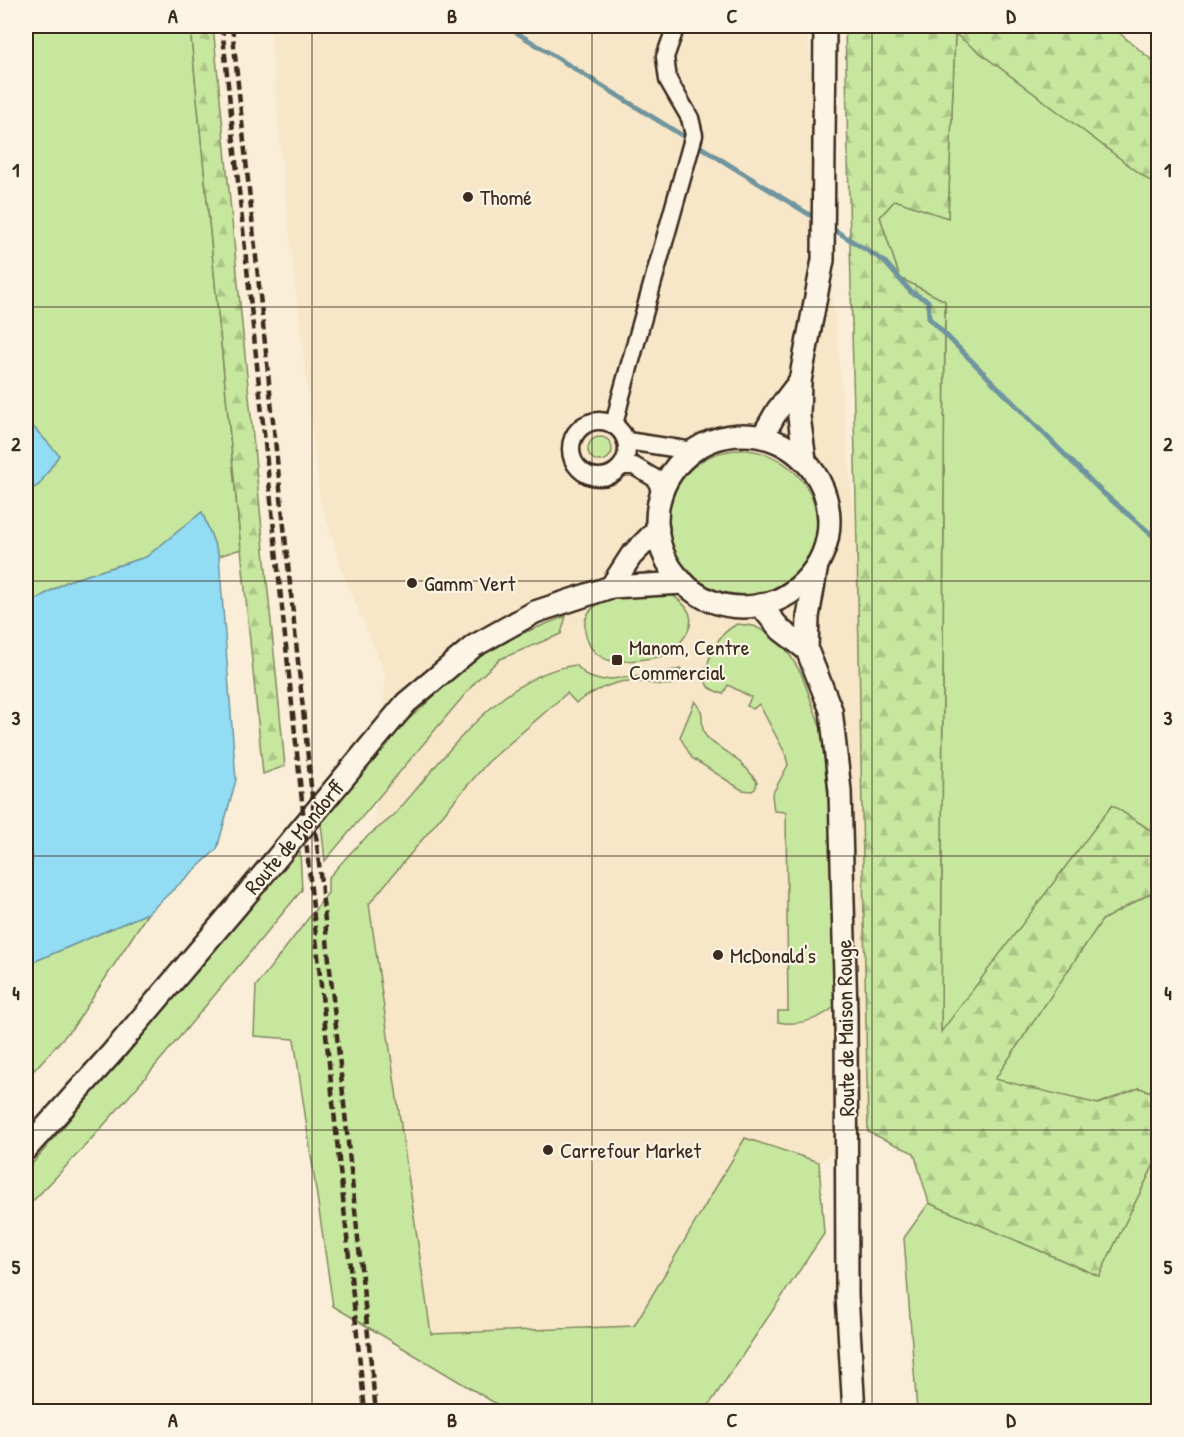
<svg xmlns="http://www.w3.org/2000/svg" width="1184" height="1437" font-family="'Patrick Hand',sans-serif">
<style>
.built{fill:#f7e6c8}
.grass{fill:#c7e79f;stroke:#81885e;stroke-width:1.5}
.forest{fill:url(#forest-firs);stroke:#81885e;stroke-width:1.5}
.water{fill:#92dcf4;stroke:#6f959e;stroke-width:1.5}
.lines{fill:none;stroke-linecap:round;stroke-linejoin:round}
.stream{stroke:#6f959e;stroke-width:5}
.minor-casing{stroke:#3b2a1e;stroke-width:21}
.major-casing{stroke:#3b2a1e;stroke-width:26}
.minor{stroke:#fcf5e5;stroke-width:16}
.major{stroke:#fcf5e5;stroke-width:21}
.rail{stroke:#3b2a1e;stroke-width:4.5;stroke-dasharray:9 4.5;stroke-linecap:butt}
.grid{fill:none;stroke:#3b2a1e;stroke-width:1.5;stroke-opacity:0.55}
.poi-dot{fill:#3b2a1e;stroke:#fcf5e5;stroke-width:2}
.labels{text-anchor:middle;stroke-width:4.5;stroke-linejoin:round;paint-order:stroke}
.poi-label{font-size:22px;fill:#3b2a1e;stroke:#fcf5e5;text-anchor:start}
.street-label{font-size:22px;fill:#3b2a1e;stroke:#fcf5e5}
.neatline{fill:none;stroke:#3b2a1e;stroke-width:2}
.grid-label{font-size:20px;text-anchor:middle;font-weight:bold;fill:#3b2a1e}
</style>
<defs>
<pattern id="forest-firs" width="22" height="20" patternUnits="userSpaceOnUse" patternTransform="scale(1.5)"><rect width="22" height="20" fill="#c7e79f"/><path d="M5 1l3.5 6h-7zM16 11l3.5 6h-7z" fill="#acc688"/></pattern>
</defs>
<rect width="100%" height="100%" fill="#faeed8"/>
<filter id="ink" filterUnits="userSpaceOnUse"><feTurbulence type="fractalNoise" baseFrequency=".0167" numOctaves="2"/><feDisplacementMap in="SourceGraphic" scale="12" xChannelSelector="R" yChannelSelector="G"/><feConvolveMatrix kernelMatrix="1 2 1 2 8 2 1 2 1" color-interpolation-filters="sRGB"/></filter>
<g filter="url(#ink)">
<!-- built -->
<path class="built" d="M 270,26 L 807,26 L 810,65 L 857,545 L 868,1132 L 819,1162 L 745,1138 L 634,1326 L 431,1334 L 369,904 L 386,675 L 340,566 L 339,557 L 320,500 L 284,183 Z"/>
<!-- grass -->
<g class="grass">
<path d="M 26,26 L 190,26 L 241,549 L 219,556 L 202,512 L 146,557 L 68,581 L 26,605 L 26,492 L 39,485 L 59,455 L 26,419 Z"/>
<path d="M 955,33 L 1158,187 L 1158,835 L 1112,806 L 941,1034 L 945,301 L 900,278 L 880,217 L 895,200 L 948,218 Z"/>
<circle cx="600" cy="449" r="12"/>
<circle cx="741" cy="526" r="76"/>
<path d="M 667,592 C 686,603 700,617 683,639 C 678,645 674,651 667,654 C 656,659 624,662 612,661 C 602,659 592,652 588,642 C 569,593 636,594 667,592 Z"/>
<path d="M 566,616 L 561,634 L 500,659 L 477,680 L 325,861 L 321,823 L 395,732 L 471,662 L 511,638 Z"/>
<path d="M 737,624 L 754,626 L 771,635 L 783,644 L 801,673 L 822,731 L 831,827 L 834,1007 C 819,1020 797,1026 778,1022 L 778,1011 L 788,1011 L 786,812 L 774,811 L 772,795 L 788,765 L 785,753 L 759,704 L 753,709 L 747,706 L 751,697 L 728,685 L 723,694 C 718,692 711,690 707,685 C 702,676 711,652 716,644 C 721,635 728,629 737,624 Z"/>
<path d="M 576,665 L 587,676 L 599,680 L 642,676 L 681,669 L 676,683 C 662,688 644,681 629,681 C 610,682 592,692 576,703 L 567,693 L 488,762 L 460,794 L 369,904 L 431,1334 L 634,1326 L 745,1138 L 819,1162 L 824,1234 L 705,1411 L 508,1411 L 333,1306 L 294,1039 L 254,1036 L 256,986 L 328,893 L 328,878 C 341,864 354,847 369,835 C 377,828 386,823 394,815 C 442,762 499,674 576,665 Z"/>
<path d="M 695,701 C 707,715 699,720 704,733 C 709,743 722,748 730,754 C 740,762 751,772 757,782 L 755,789 L 752,791 L 742,790 L 692,758 L 680,737 Z"/>
<path d="M 296,852 L 300,852 L 302,890 C 212,997 125,1108 26,1208 L 26,1171 Z"/>
<path d="M 1158,889 L 1158,1094 L 1139,1088 L 1098,1104 L 994,1080 L 1102,920 Z"/>
<path d="M 148,913 L 74,1026 L 26,1079 L 26,965 Z"/>
<path d="M 1158,1156 L 1158,1411 L 917,1411 L 904,1238 L 929,1203 L 1099,1276 Z"/>
</g>
<!-- forest -->
<g class="forest">
<path d="M 190,26 L 213,26 L 285,766 L 263,774 Z"/>
<path d="M 845,26 L 1111,26 L 1158,65 L 1158,187 L 955,34 L 948,218 L 895,200 L 880,217 L 900,278 L 945,301 L 941,1032 L 1112,805 L 1158,835 L 1158,889 L 1102,920 L 995,1079 L 1098,1104 L 1139,1088 L 1158,1094 L 1158,1156 L 1099,1276 L 929,1203 L 914,1153 L 868,1132 L 857,545 Z"/>
</g>
<!-- water -->
<g class="water">
<path d="M 26,419 L 59,455 L 39,485 L 26,492 Z"/>
<path d="M 202,512 L 219,556 L 236,780 L 217,849 L 148,913 L 26,965 L 26,605 L 68,581 L 146,557 Z"/>
</g>
<g class="lines">
<!-- stream -->
<g class="stream">
<path d="M 506,26 L 818,220"/>
<path d="M 828,226 L 884,261 L 911,292 L 928,301 L 929,318 L 1102,492 L 1158,540"/>
</g>
<defs>
<g id="minor">
<circle cx="599" cy="449" r="28"/>
<path d="M 614,425 L 621,396 L 694,135 L 690,118 L 668,80 L 665,57 L 676,26"/>
<path d="M 627,441 L 693,451"/>
<path d="M 623,466 L 634,466 L 656,479 L 661,494"/>
</g>
<g id="major">
<circle cx="743" cy="521" r="86"/>
<path d="M 762,437 L 777,411 L 800,381"/>
<path d="M 805,460 L 799,417 L 800,381 L 823,260 L 825,26"/>
<path d="M 817,565 L 808,617 L 807,650 L 831,710 L 840,791 L 846,1013 L 847,1295 L 854,1412"/>
<path d="M 611,587 L 631,556 L 658,529"/>
<path d="M 760,605 L 781,630 L 807,650"/>
<path d="M 26,1149 L 112,1053 L 236,907 L 406,703 L 474,646 L 535,612 L 611,587 L 684,583"/>
</g>
</defs>
<!-- minor casing -->
<use href="#minor" class="minor-casing"/>
<!-- major casing -->
<use href="#major" class="major-casing"/>
<!-- minor -->
<use href="#minor" class="minor"/>
<!-- major -->
<use href="#major" class="major"/>
<!-- rail -->
<g class="rail">
<path d="M 222,26 L 365,1412"/>
<path d="M 232,26 L 376,1412"/>
</g>
</g>
</g>
<!-- grid -->
<path class="grid" d="M 312,26 L 312,1412M 592,26 L 592,1412M 872,26 L 872,1412M 26,307 L 1158,307M 26,581 L 1158,581M 26,856 L 1158,856M 26,1130 L 1158,1130"/>
<!-- markers -->
<g class="poi-dot">
<circle cx="468" cy="197" r="6"/>
<circle cx="412" cy="583" r="6"/>
<rect x="611" y="654" width="12" height="12" rx="3"/>
<circle cx="718" cy="955" r="6"/>
<circle cx="548" cy="1150" r="6"/>
</g>
<g class="labels">
<!-- poi labels -->
<g class="poi-label">
<text x="480" y="205">Thomé</text>
<text x="424" y="591">Gamm Vert</text>
<text x="629" y="655">Manom, Centre<tspan x="629" dy="25">Commercial</tspan></text>
<text x="730" y="963">McDonald's</text>
<text x="560" y="1158">Carrefour Market</text>
</g>
<!-- street labels -->
<g class="street-label">
<text transform="translate(294 837) rotate(-50)" y="8">Route de Mondorff</text>
<text transform="translate(845 1028) rotate(-91)" y="8">Route de Maison Rouge</text>
</g>
</g>
<!-- margin -->
<rect width="1184" height="1437" fill="none" stroke="#fcf5e5" stroke-width="66"/>
<rect x="33" y="33" width="1118" height="1371" class="neatline"/>
<g class="grid-label">
<text x="173" y="23">A</text>
<text x="452" y="23">B</text>
<text x="732" y="23">C</text>
<text x="1011" y="23">D</text>
<text x="16" y="177">1</text>
<text x="1168" y="177">1</text>
<text x="16" y="451">2</text>
<text x="1168" y="451">2</text>
<text x="16" y="725">3</text>
<text x="1168" y="725">3</text>
<text x="16" y="1000">4</text>
<text x="1168" y="1000">4</text>
<text x="16" y="1274">5</text>
<text x="1168" y="1274">5</text>
<text x="173" y="1427">A</text>
<text x="452" y="1427">B</text>
<text x="732" y="1427">C</text>
<text x="1011" y="1427">D</text>
</g>
</svg>
